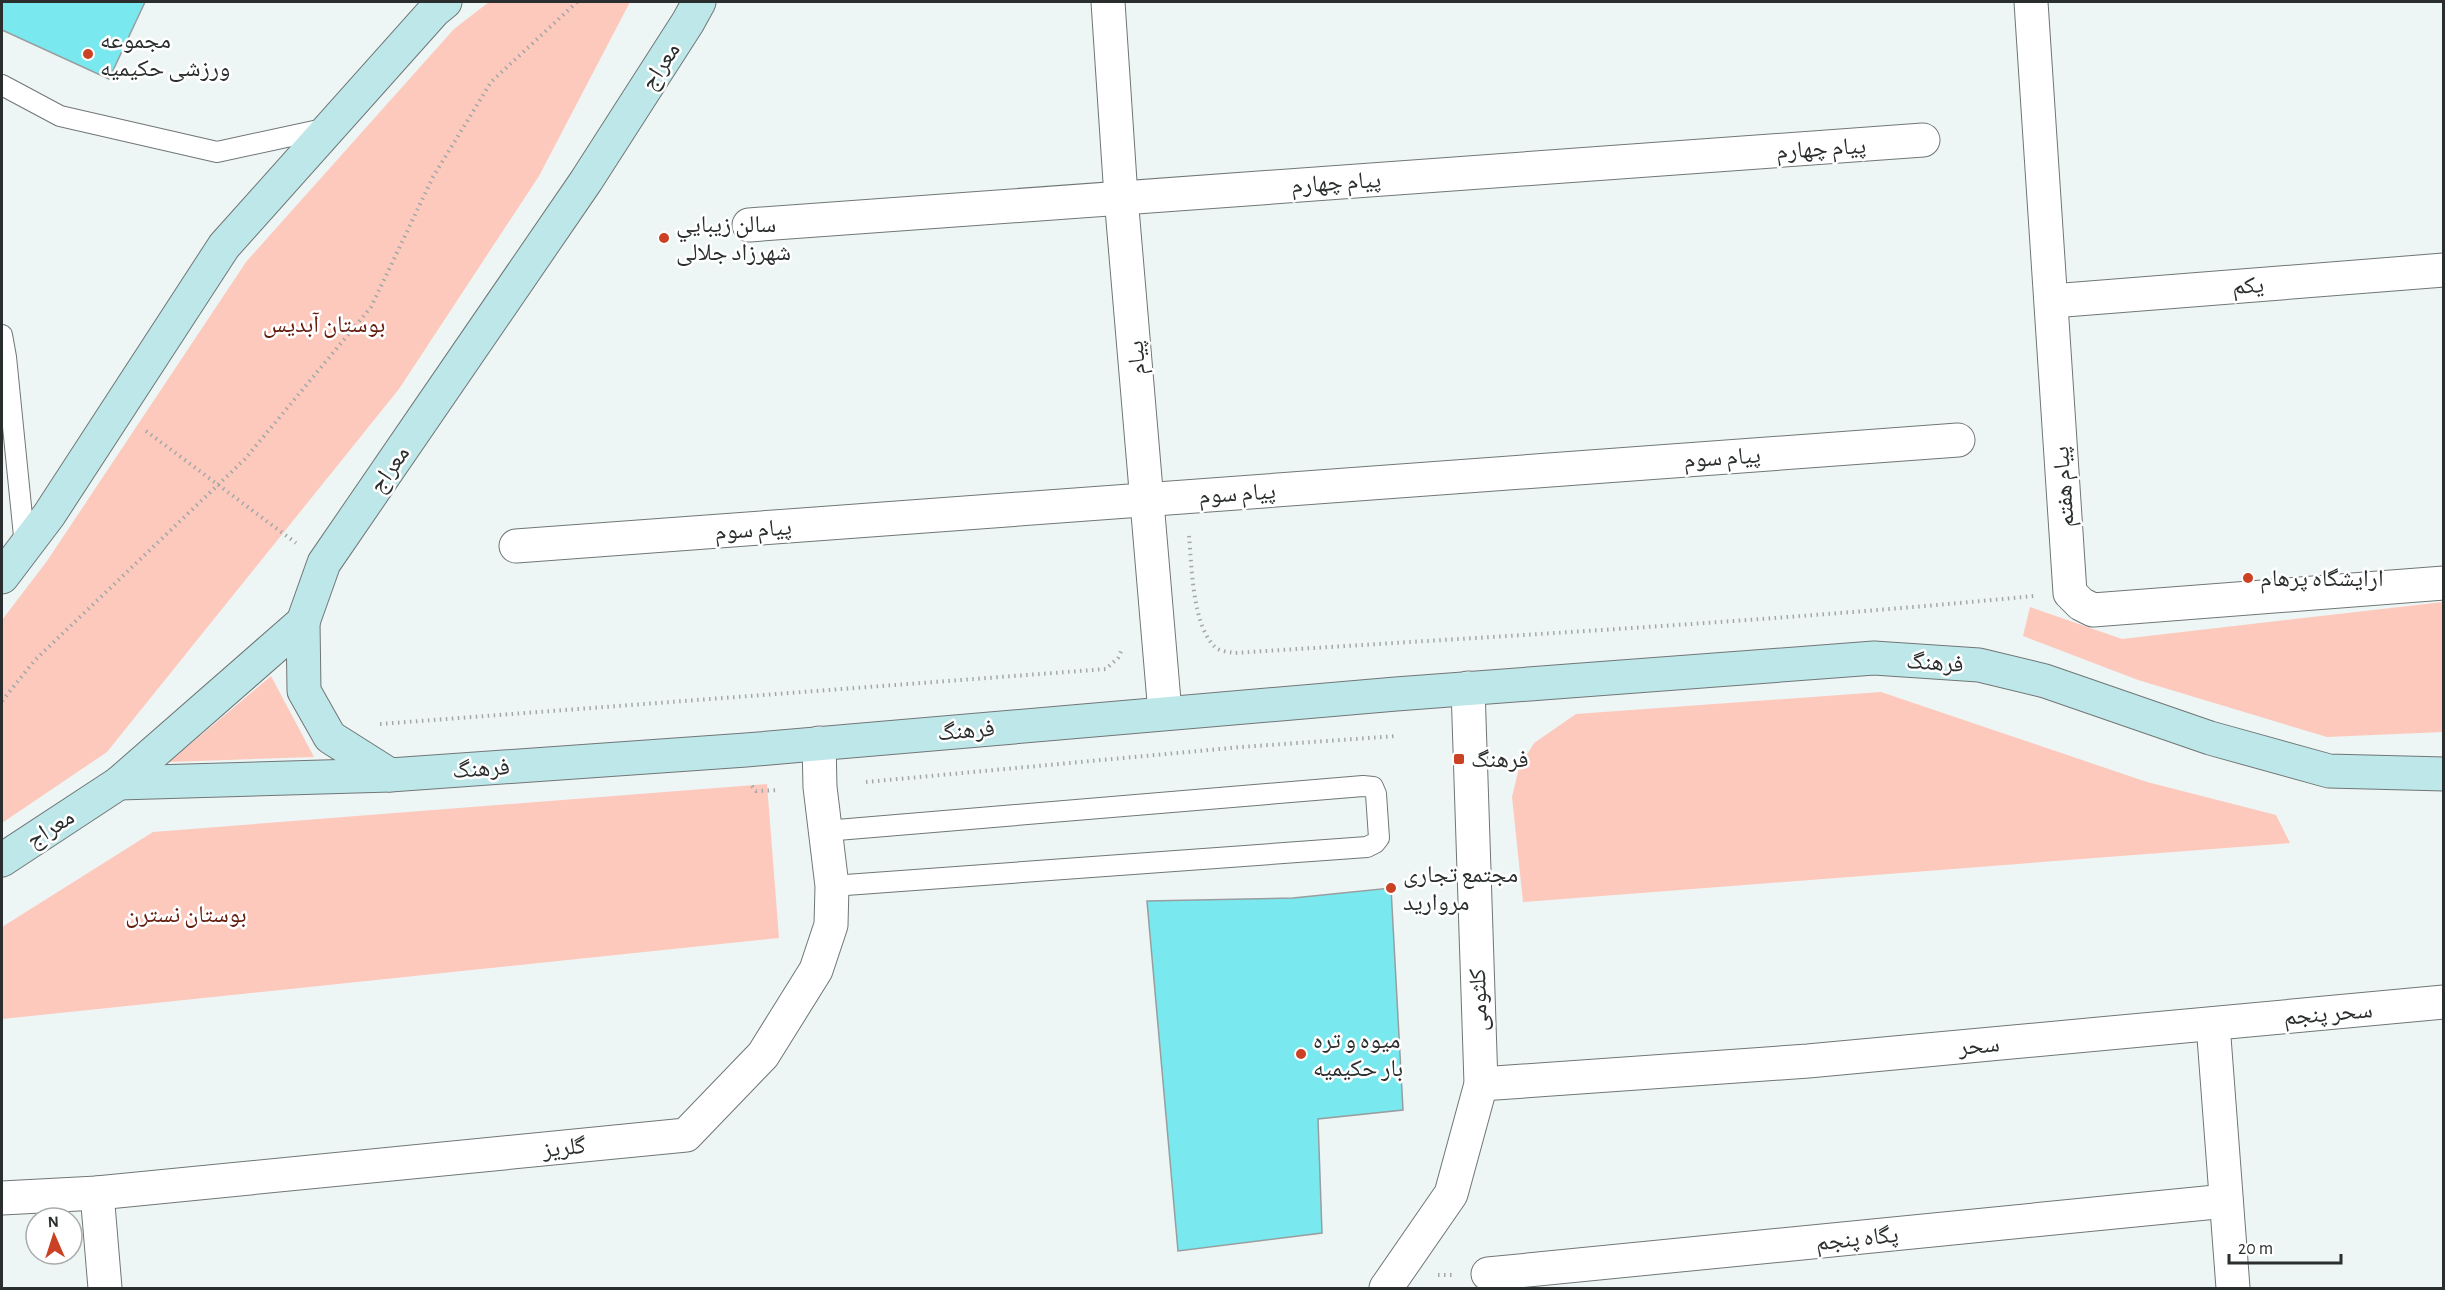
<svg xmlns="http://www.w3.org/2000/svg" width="2445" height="1290" font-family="'Alegreya Sans','Noto Naskh Arabic',sans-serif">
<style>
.green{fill:#fdc9bd}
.building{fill:#79e9ef;stroke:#989e9f;stroke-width:1.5}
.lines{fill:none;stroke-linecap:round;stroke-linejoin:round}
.lane-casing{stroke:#707676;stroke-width:22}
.street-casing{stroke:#707676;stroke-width:35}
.secondary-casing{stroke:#707676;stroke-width:35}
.path{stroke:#a2a8a8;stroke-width:4;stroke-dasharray:1.5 4.5;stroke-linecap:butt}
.lane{stroke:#fff;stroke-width:20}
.street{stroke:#fff;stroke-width:33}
.secondary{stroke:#bee7e9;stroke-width:33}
.poi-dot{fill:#cb4124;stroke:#fff;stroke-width:2}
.labels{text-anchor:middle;stroke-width:5;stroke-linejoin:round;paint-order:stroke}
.poi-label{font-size:24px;fill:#2b2e2e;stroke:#fff;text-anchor:start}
.street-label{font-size:24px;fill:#2b2e2e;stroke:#fff}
.park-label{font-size:24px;fill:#641c0d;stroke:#fff}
</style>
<rect width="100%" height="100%" fill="#eef5f5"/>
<!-- green -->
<g class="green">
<path d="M 489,2 L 630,2 L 539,176 L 399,389 L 107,752 L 2,823 L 2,620 L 47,561 L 246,262 L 454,29 Z"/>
<path d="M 2443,602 L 2443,732 L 2327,737 L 2138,680 L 2023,636 L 2030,607 L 2122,639 Z"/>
<path d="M 271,676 L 314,757 L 169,762 Z"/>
<path d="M 1881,692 L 2147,782 L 2276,815 L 2290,843 L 1523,902 L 1512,797 L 1519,768 L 1534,743 L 1576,714 Z"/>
<path d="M 767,784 L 779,938 L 2,1019 L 2,927 L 153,832 Z"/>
</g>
<!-- building -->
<g class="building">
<path d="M 2,2 L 145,2 L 109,79 L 2,30 Z"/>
<path d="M 1391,888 L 1403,1110 L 1318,1119 L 1322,1233 L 1178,1251 L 1147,901 L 1293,898 Z"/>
</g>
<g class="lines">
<defs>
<g id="lane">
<path d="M 2,85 L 60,116 L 217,152 L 328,128"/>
<path d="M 2,335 L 6,357 L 25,546"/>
<path d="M 825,831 L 1363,786 L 1373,787 L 1376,794 L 1379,838 L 1375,843 L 1367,847 L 832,886"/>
</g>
<g id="street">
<path d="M 1108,2 L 1121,197 L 1165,713"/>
<path d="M 2031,2 L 2070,593 L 2081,604 L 2093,610 L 2444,583"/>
<path d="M 749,225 L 1923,140"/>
<path d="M 2052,301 L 2444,270"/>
<path d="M 516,546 L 1958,440"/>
<path d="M 2213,1024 L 2233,1288"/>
<path d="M 1481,1084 L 1808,1061 L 2444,1002"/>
<path d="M 97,1193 L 105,1288"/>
<path d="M 2,1198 L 97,1193 L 686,1135 L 763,1055 L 816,970 L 831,925 L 832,886 L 820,787 L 819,743"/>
<path d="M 1488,1274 L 2226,1201"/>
<path d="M 1386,1288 L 1451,1194 L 1481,1084 L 1468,688"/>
</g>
<g id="secondary">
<path d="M 2,577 L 49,515 L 224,246 L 434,11 L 445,2"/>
<path d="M 303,622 L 304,691 L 330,737 L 390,775"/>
<path d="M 119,783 L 390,775 L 746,750 L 1396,694 L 1874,658 L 1979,665 L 2045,681 L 2210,738 L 2329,771 L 2444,774"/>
<path d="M 2,860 L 119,783 L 303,622 L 324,563 L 586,181 L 688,22 L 699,2"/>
</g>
</defs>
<!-- lane casing -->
<use href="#lane" class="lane-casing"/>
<!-- street casing -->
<use href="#street" class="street-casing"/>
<!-- secondary casing -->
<use href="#secondary" class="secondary-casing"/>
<!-- path -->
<g class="path">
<path d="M 146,431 L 296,543"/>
<path d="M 1189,536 C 1192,567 1192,626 1216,648 C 1220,651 1228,652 1234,653 C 1500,636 1767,622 2034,596"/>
<path d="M 2,701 L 35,660 L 245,459 L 371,307 L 433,177 L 491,82 L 577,2"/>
<path d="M 380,724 L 1106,669 L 1118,658 L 1122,649"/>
<path d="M 866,782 L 1241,747 L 1397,736"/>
<path d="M 752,786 L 756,791 L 778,790"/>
<path d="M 1438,1275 L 1454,1275"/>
</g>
<!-- lane -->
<use href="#lane" class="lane"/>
<!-- street -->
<use href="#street" class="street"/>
<!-- secondary -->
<use href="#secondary" class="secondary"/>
</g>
<!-- markers -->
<g class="poi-dot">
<circle cx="88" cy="54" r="6"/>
<circle cx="664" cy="238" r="6"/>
<circle cx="2248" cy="578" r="6"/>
<rect x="1453" y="753" width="12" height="12" rx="3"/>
<circle cx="1391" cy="888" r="6"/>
<circle cx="1301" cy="1054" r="6"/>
</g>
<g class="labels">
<!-- poi labels -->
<g class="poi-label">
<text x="100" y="48">مجموعه<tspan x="100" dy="28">ورزشی حکیمیه</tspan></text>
<text x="676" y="232">سالن زيبايي<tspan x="676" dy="28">شهرزاد جلالى</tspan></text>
<text x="2260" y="586">ارایشگاه پرهام</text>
<text x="1471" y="767">فرهنگ</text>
<text x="1403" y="882">مجتمع تجاری<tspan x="1403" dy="28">مروارید</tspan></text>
<text x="1313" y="1048">میوه و تره<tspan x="1313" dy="28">بار حکیمیه</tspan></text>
</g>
<!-- street labels -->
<g class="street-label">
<text transform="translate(660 66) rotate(-57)" y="8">معراج</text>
<text transform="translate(1821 148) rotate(-4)" y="8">پیام چهارم</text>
<text transform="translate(1336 182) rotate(-4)" y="8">پیام چهارم</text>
<text transform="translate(2248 285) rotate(-4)" y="8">یکم</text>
<text transform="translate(1136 358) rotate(-95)" y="8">پیام</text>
<text transform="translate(1722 457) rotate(-4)" y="8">پیام سوم</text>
<text transform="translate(389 469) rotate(-55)" y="8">معراج</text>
<text transform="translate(2063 487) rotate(-94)" y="8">پیام هفتم</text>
<text transform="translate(1237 493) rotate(-4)" y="8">پیام سوم</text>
<text transform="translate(753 529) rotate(-4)" y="8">پیام سوم</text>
<text transform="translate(1935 662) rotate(4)" y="8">فرهنگ</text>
<text transform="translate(966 730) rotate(-5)" y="8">فرهنگ</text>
<text transform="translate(481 768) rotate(-4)" y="8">فرهنگ</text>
<text transform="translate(50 828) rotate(-33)" y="8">معراج</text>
<text transform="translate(1478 1000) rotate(-92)" y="8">کلثومی</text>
<text transform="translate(2328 1013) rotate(-5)" y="8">سحر پنجم</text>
<text transform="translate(1979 1045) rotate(-5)" y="8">سحر</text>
<text transform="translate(564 1147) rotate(-6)" y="8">گلریز</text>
<text transform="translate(1857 1238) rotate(-6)" y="8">پگاه پنجم</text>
</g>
<!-- park labels -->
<g class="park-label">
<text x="324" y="332">بوستان آبدیس</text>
<text x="186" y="922">بوستان نسترن</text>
</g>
</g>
<!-- border -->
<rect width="2445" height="1290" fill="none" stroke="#2b2e2e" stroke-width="6"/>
<!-- north arrow -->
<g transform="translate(54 1236) rotate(357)"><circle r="28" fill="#ffffff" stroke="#aaabab" stroke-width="1.5"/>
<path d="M0-4.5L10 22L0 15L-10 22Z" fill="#cb4124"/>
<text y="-9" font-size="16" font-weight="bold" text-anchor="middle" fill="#2b2e2e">N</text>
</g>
<!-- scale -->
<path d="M2229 1254v9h112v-9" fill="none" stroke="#2b2e2e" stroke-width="3"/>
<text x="2238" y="1254" font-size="18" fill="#2b2e2e" stroke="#ffffff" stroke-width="4.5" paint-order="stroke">20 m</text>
</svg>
